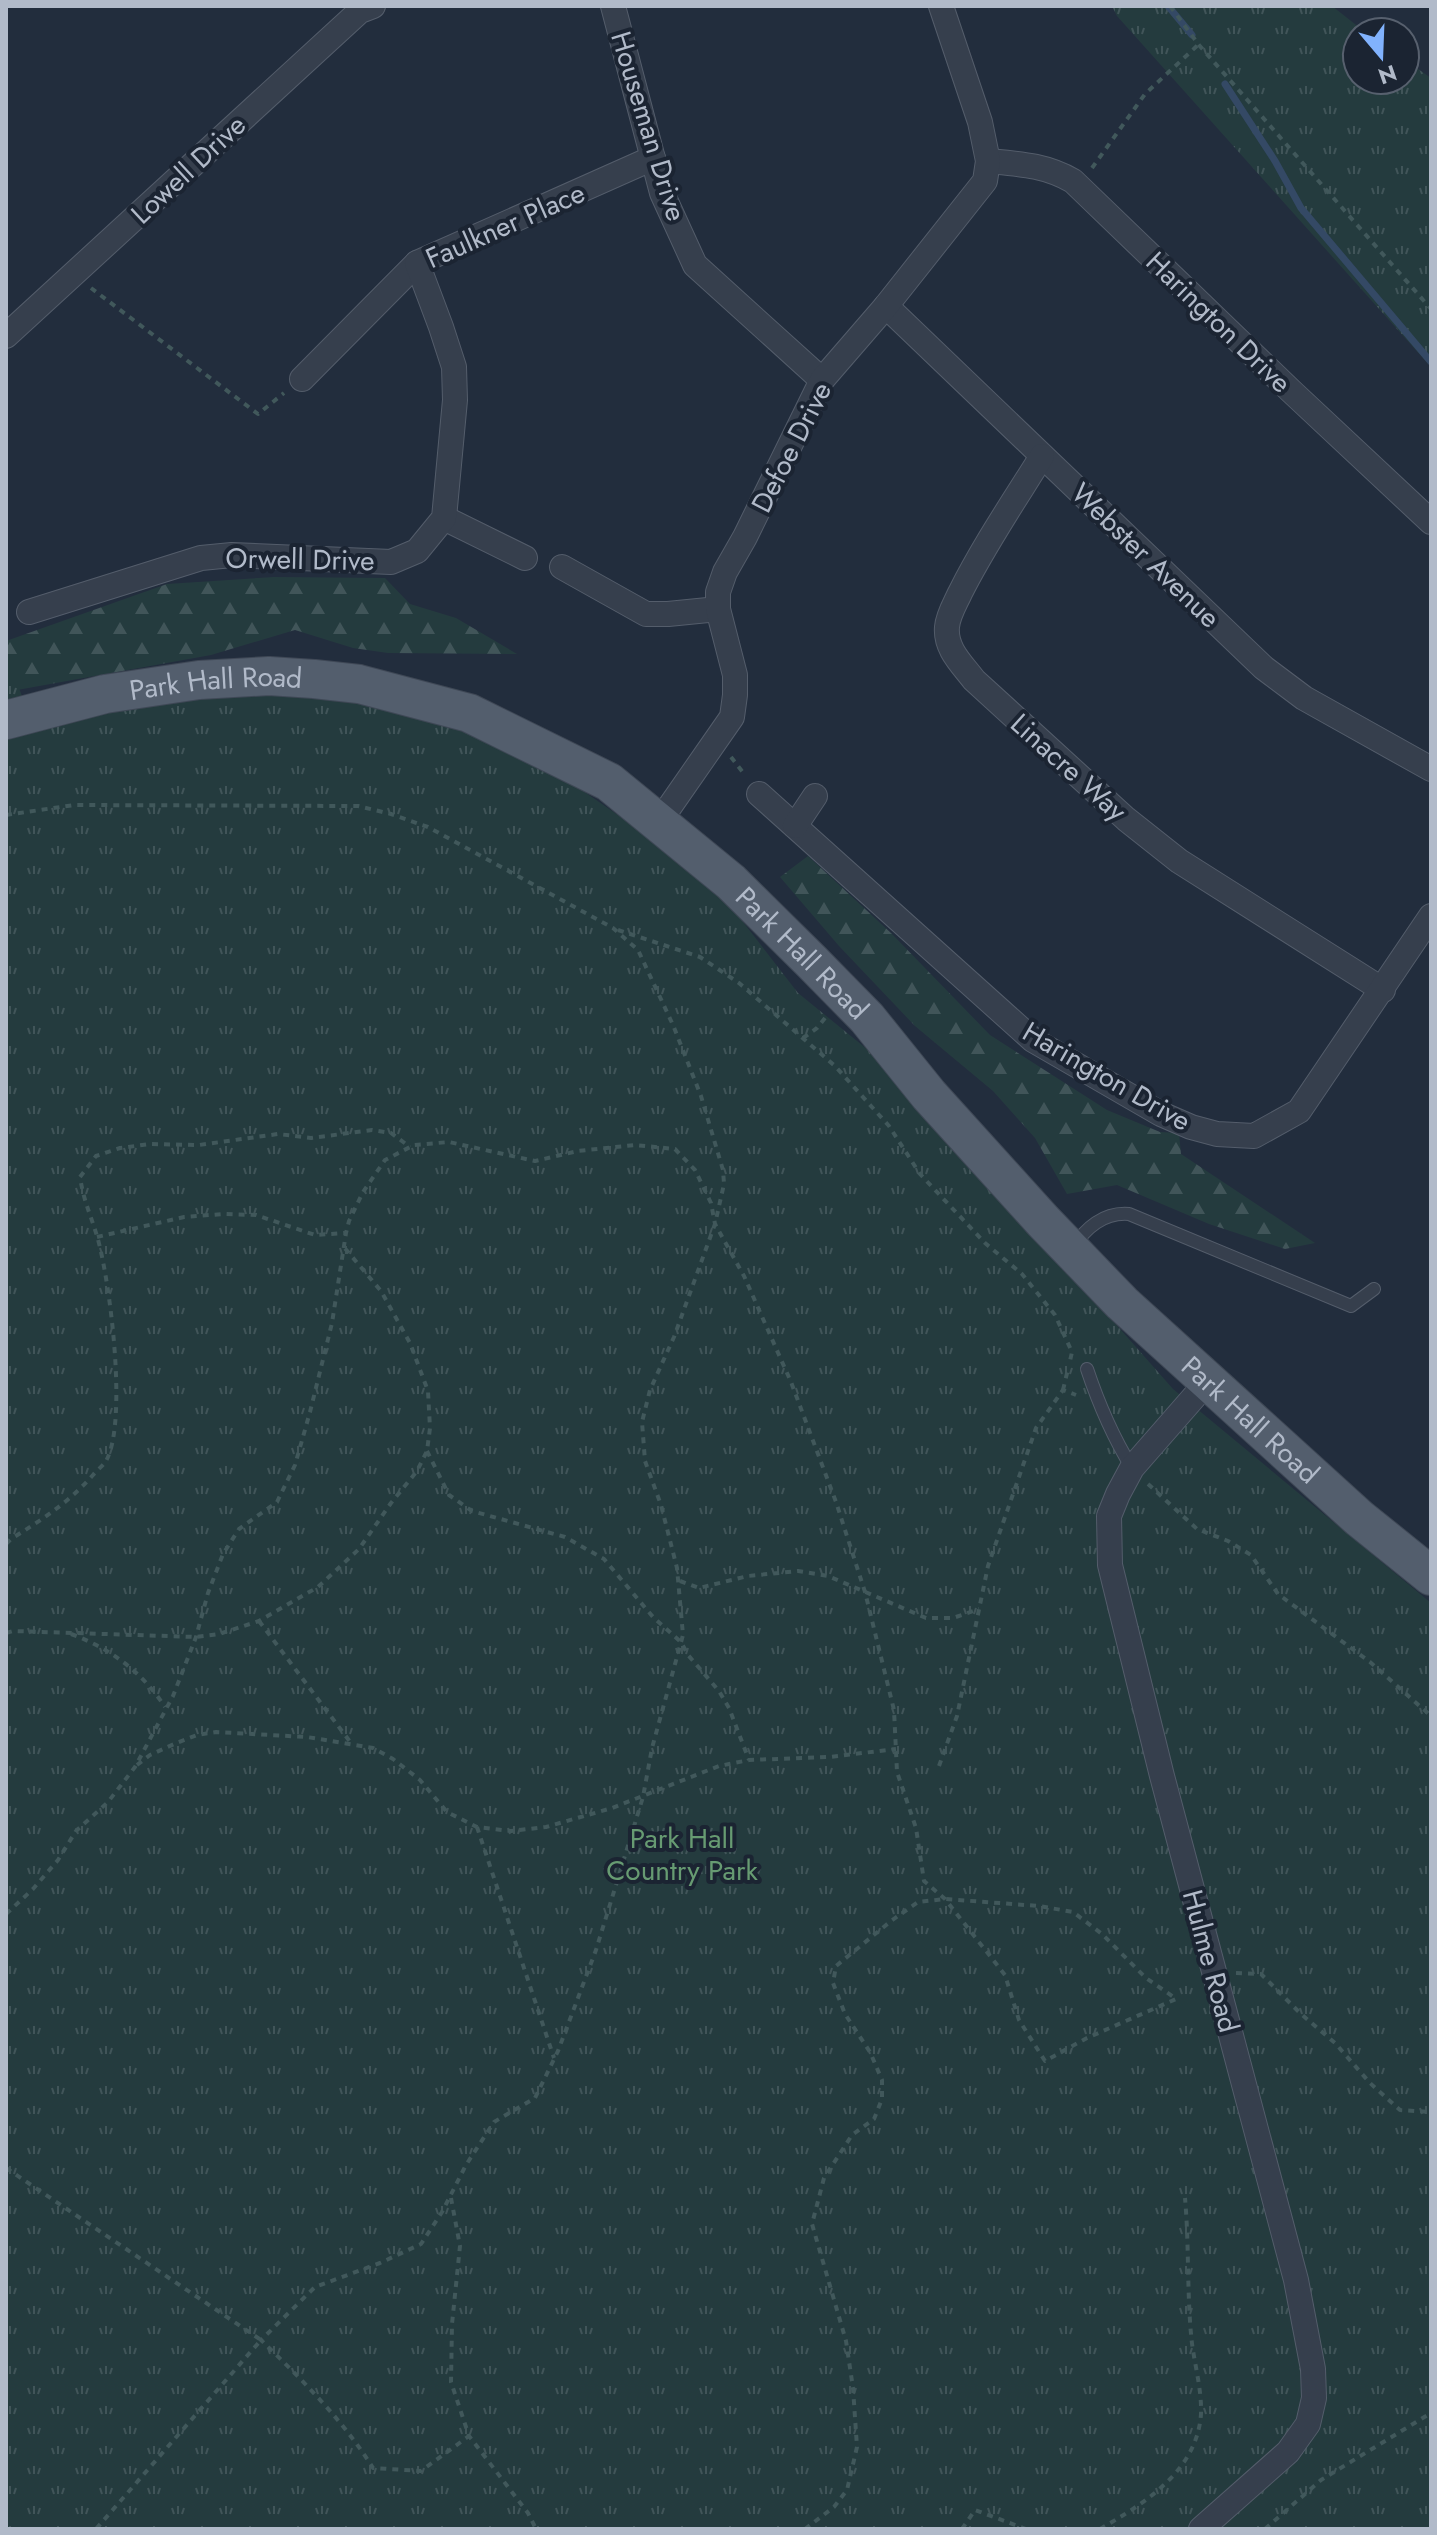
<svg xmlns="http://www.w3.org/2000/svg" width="1437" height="2535" font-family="Jost,sans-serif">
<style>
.forest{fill:url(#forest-firs)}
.park{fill:url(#park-tufts)}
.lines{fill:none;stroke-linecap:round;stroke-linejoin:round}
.stream{stroke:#344965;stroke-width:7}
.lane-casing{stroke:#545d6b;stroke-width:14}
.street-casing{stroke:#545d6b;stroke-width:26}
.primary-casing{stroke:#3f4856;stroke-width:40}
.path{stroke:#41585b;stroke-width:4;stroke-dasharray:6 6;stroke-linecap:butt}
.lane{stroke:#363f4d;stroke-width:12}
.street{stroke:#363f4d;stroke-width:24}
.primary{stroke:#535e6d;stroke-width:38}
.labels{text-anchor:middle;stroke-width:8;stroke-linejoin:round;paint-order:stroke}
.street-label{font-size:28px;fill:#b1bac9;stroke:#1b2432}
.park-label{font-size:28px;fill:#679b72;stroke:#1b2432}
</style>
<defs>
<pattern id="forest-firs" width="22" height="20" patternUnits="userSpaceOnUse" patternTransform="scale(2)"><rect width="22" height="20" fill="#243b3e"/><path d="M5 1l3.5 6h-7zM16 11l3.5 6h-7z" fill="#415559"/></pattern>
<pattern id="park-tufts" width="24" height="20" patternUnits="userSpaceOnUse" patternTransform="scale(2)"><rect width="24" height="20" fill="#243b3e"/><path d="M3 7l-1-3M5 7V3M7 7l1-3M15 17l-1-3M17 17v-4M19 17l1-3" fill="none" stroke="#415559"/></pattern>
</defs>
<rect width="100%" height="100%" fill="#222d3d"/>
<!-- forest -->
<g class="forest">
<path d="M 274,577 L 385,578 L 410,604 L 456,618 L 517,654 L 388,653 L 353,648 L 295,630 L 211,655 L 6,692 L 6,641 L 167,584 Z"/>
<path d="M 808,856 L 891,933 L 990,1035 L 1107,1110 L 1160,1132 L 1179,1133 L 1181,1154 L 1315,1243 L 1285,1249 L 1209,1224 L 1117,1185 L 1067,1194 L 1035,1138 L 993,1091 L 915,1026 L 839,946 L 780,877 Z"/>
</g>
<!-- park -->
<g class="park">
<path d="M 1112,6 L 1332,6 L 1365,32 L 1357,32 L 1357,80 L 1405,80 L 1405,60 L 1431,78 L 1431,367 L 1117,16 Z"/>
<path d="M 6,652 L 28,713 L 6,721 Z"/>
<path d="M 253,692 L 330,694 L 489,737 L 557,773 L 660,844 L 733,909 L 798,993 L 889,1067 L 1173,1389 L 1431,1603 L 1431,2529 L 6,2529 L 6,739 L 57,723 L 159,701 Z"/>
</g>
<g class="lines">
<!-- stream -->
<g class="stream">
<path d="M 1168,6 L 1192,35"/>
<path d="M 1225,84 L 1275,161 L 1301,208 L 1431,362"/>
</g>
<defs>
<g id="lane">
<path d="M 1073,1248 C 1085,1228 1104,1212 1129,1214 L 1351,1306 L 1374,1289"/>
<path d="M 1087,1369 C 1099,1405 1113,1437 1132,1468"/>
</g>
<g id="street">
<path d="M 613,6 L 662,193 L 695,265 L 822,380"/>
<path d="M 988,161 C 1020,164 1045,165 1073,181 L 1291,391 L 1431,522"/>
<path d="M 886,306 L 1264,668 L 1304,698 L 1431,769"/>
<path d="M 6,336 L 360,11 L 373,6"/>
<path d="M 302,379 L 417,263 L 653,158"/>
<path d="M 1042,456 C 1014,501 984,545 960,593 C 955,604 948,615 947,627 C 945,649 962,664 974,680 L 1126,819 L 1179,861 L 1383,990"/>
<path d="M 444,518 L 525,558"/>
<path d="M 562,567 L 646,614 L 668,614 L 718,609"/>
<path d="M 29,612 L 201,558 L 232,555 L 391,562 L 417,551 L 444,518 L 455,400 L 454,367 L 441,327 L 417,263"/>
<path d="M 759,794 L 1033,1040 L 1161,1114 L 1191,1127 L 1217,1134 L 1254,1136 L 1299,1111 L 1431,916"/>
<path d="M 659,822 L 732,717 L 735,695 L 735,675 L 718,609 L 718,592 L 725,572 L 745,537 L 822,380 L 886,306 L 985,181 L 988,161 L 980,122 L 941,6"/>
<path d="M 795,826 L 815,796"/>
<path d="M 1201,2529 L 1288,2452 L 1308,2424 L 1314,2398 L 1313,2369 L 1296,2280 L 1162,1776 L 1110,1565 L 1109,1516 L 1118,1494 L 1132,1468 L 1208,1381"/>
</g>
<g id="primary">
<path id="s1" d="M 6,720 L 105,694 L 199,680 L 269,676 L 314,679 L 359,684 L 469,713 L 609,782 L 731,882 L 812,962 L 867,1018 L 929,1095 L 1043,1221 L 1122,1303 L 1359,1518 L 1431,1576"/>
</g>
</defs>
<!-- lane casing -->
<use href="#lane" class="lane-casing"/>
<!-- street casing -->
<use href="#street" class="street-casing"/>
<!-- primary casing -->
<use href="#primary" class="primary-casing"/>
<!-- path -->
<g class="path">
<path d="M 1170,6 L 1199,45 L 1431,309"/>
<path d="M 1092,168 L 1145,94 L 1198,45"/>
<path d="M 91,288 L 258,414 L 284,393"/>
<path d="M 731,757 L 745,775"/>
<path d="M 6,815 L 74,805 L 358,806 L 391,814 L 428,827 L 613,928 L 638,950 L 673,1025 L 701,1096 L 723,1170 L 724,1184 L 715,1224 L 674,1337 L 650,1390 L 642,1422 L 645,1461 L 661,1505 L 677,1568 L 683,1635 L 652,1748 L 643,1797 L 596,1950 L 558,2051 L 535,2098 L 494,2122 L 466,2165 L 442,2212 L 421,2244 L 380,2263 L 315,2287 L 261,2340 C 301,2379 343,2420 373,2468 L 421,2471 L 469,2436"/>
<path d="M 618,930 L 700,957 L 739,983 L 835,1066 L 889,1126 L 920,1174 L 985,1243 L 1022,1274 L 1055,1315 L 1072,1352 L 1070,1361"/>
<path d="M 803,1038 L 817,1028 L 825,1018"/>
<path d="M 97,1237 L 184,1217 L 223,1214 L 256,1215 L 315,1235 L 345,1233"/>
<path d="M 1063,1390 L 1068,1369"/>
<path d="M 427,1451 L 449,1495 L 472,1511 L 565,1537 L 604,1559 L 653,1617 L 681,1642 L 688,1655 L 719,1691 L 729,1708 L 749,1760"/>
<path d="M 1148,1484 L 1197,1529 L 1228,1541 L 1251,1555 L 1278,1594 L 1370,1662 L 1431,1716"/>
<path d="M 6,1544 L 11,1539 C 43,1519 68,1503 93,1475 C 97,1470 103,1466 106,1461 C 128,1422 110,1280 97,1236 C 90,1213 84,1202 80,1177 L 96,1156 L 120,1148 L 150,1144 L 199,1145 L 278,1134 L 311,1138 L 372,1130 L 391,1133 L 410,1147"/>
<path d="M 680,1581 L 699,1588 L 748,1576 L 798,1571 L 828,1576 L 926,1618 L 953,1618 L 979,1609"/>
<path d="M 259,1621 L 351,1743"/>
<path d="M 6,1633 L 13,1631 L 196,1637 L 219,1634 L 259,1621 L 318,1587 L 359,1549 L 391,1503 L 417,1471 L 427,1451 L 430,1428 L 428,1391 L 410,1343 L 381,1291 L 343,1246"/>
<path d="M 71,1634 C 110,1648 143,1673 165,1707"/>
<path d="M 137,1765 L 150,1755 L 174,1744 L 197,1735 L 216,1732 L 307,1737 L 373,1748 L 393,1759 L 420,1780 L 447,1812 L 477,1827 L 511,1831 L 546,1827 L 612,1808 L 719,1766 L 749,1760 L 829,1757 L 896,1749"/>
<path d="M 939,1766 L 957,1716 L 988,1566 L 1036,1428 L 1063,1390 L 1076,1395"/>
<path d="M 477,1827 L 554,2058"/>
<path d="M 6,1914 L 33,1889 L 58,1860 L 76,1831 L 108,1802 L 135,1767 L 173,1696 L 196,1637 L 208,1593 L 223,1554 L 239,1529 L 277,1502 L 295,1465 L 310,1412 L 332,1323 L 346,1233 L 349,1221 L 363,1192 L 385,1160 L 414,1145 L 449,1142 L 535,1161 L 578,1151 L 635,1145 L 675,1149 L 695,1170 L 711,1203 L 715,1224 L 744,1276 L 791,1382 L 836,1502 L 865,1592 L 894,1710 L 897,1772 L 916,1828 L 924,1881 L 945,1899 L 1005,1975 L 1019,2020 L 1045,2061 L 1087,2038 L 1176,1999"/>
<path d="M 1236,1973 L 1261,1974 L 1301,2014 L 1335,2043 L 1370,2083 L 1400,2110 L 1431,2112"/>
<path d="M 6,2168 L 261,2340 L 96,2529"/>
<path d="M 451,2198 L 460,2246 L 452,2324 L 451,2382 L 469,2436 L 528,2513 L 536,2529"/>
<path d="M 805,2529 L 834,2507 L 847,2490 L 857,2447 L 853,2388 L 846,2341 L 812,2224 L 824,2178 L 852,2135 L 874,2119 L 882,2099 L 882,2080 L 870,2052 L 845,2014 L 833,1983 L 836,1966 L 891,1921 L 918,1902 L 945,1899 L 1039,1906 L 1073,1912 L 1102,1934 L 1146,1978 L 1175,1998"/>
<path d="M 962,2529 L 975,2510 L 1026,2529"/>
<path d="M 1100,2529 C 1145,2503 1197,2471 1201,2414 C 1202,2387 1193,2360 1191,2334 C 1187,2289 1189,2243 1185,2198"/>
<path d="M 1265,2529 L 1321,2480 L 1431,2413"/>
</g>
<!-- lane -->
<use href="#lane" class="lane"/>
<!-- street -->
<use href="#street" class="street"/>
<!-- primary -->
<use href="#primary" class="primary"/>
</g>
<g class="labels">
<!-- street labels -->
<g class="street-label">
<text transform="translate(649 126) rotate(73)" y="10">Houseman Drive</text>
<text transform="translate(188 169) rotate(-43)" y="10">Lowell Drive</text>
<text transform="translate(505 225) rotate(-24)" y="10">Faulkner Place</text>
<text transform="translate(1219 322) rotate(44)" y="10">Harington Drive</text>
<text transform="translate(791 447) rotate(-63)" y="10">Defoe Drive</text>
<text transform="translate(1146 555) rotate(44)" y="10">Webster Avenue</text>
<text transform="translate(300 559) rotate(1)" y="10">Orwell Drive</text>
<text dy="10" stroke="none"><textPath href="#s1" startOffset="214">Park Hall Road</textPath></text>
<text transform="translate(1069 767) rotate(42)" y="10">Linacre Way</text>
<text dy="10" stroke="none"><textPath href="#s1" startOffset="886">Park Hall Road</textPath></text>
<text transform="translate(1107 1076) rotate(30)" y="10">Harington Drive</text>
<text dy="10" stroke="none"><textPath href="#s1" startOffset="1534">Park Hall Road</textPath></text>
<text transform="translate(1211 1961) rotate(75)" y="10">Hulme Road</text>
</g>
<!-- park labels -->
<g class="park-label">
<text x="682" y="1848">Park Hall<tspan x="682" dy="32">Country Park</tspan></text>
</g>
</g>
<!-- border -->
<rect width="1437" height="2535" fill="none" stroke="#b1bac9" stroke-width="16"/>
<!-- north arrow -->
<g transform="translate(1381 56) rotate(161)"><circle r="38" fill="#1b2432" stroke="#57606e" stroke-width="2"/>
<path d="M0-6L14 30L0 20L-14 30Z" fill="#81b2fd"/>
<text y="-12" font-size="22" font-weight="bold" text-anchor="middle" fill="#b1bac9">N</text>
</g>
</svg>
